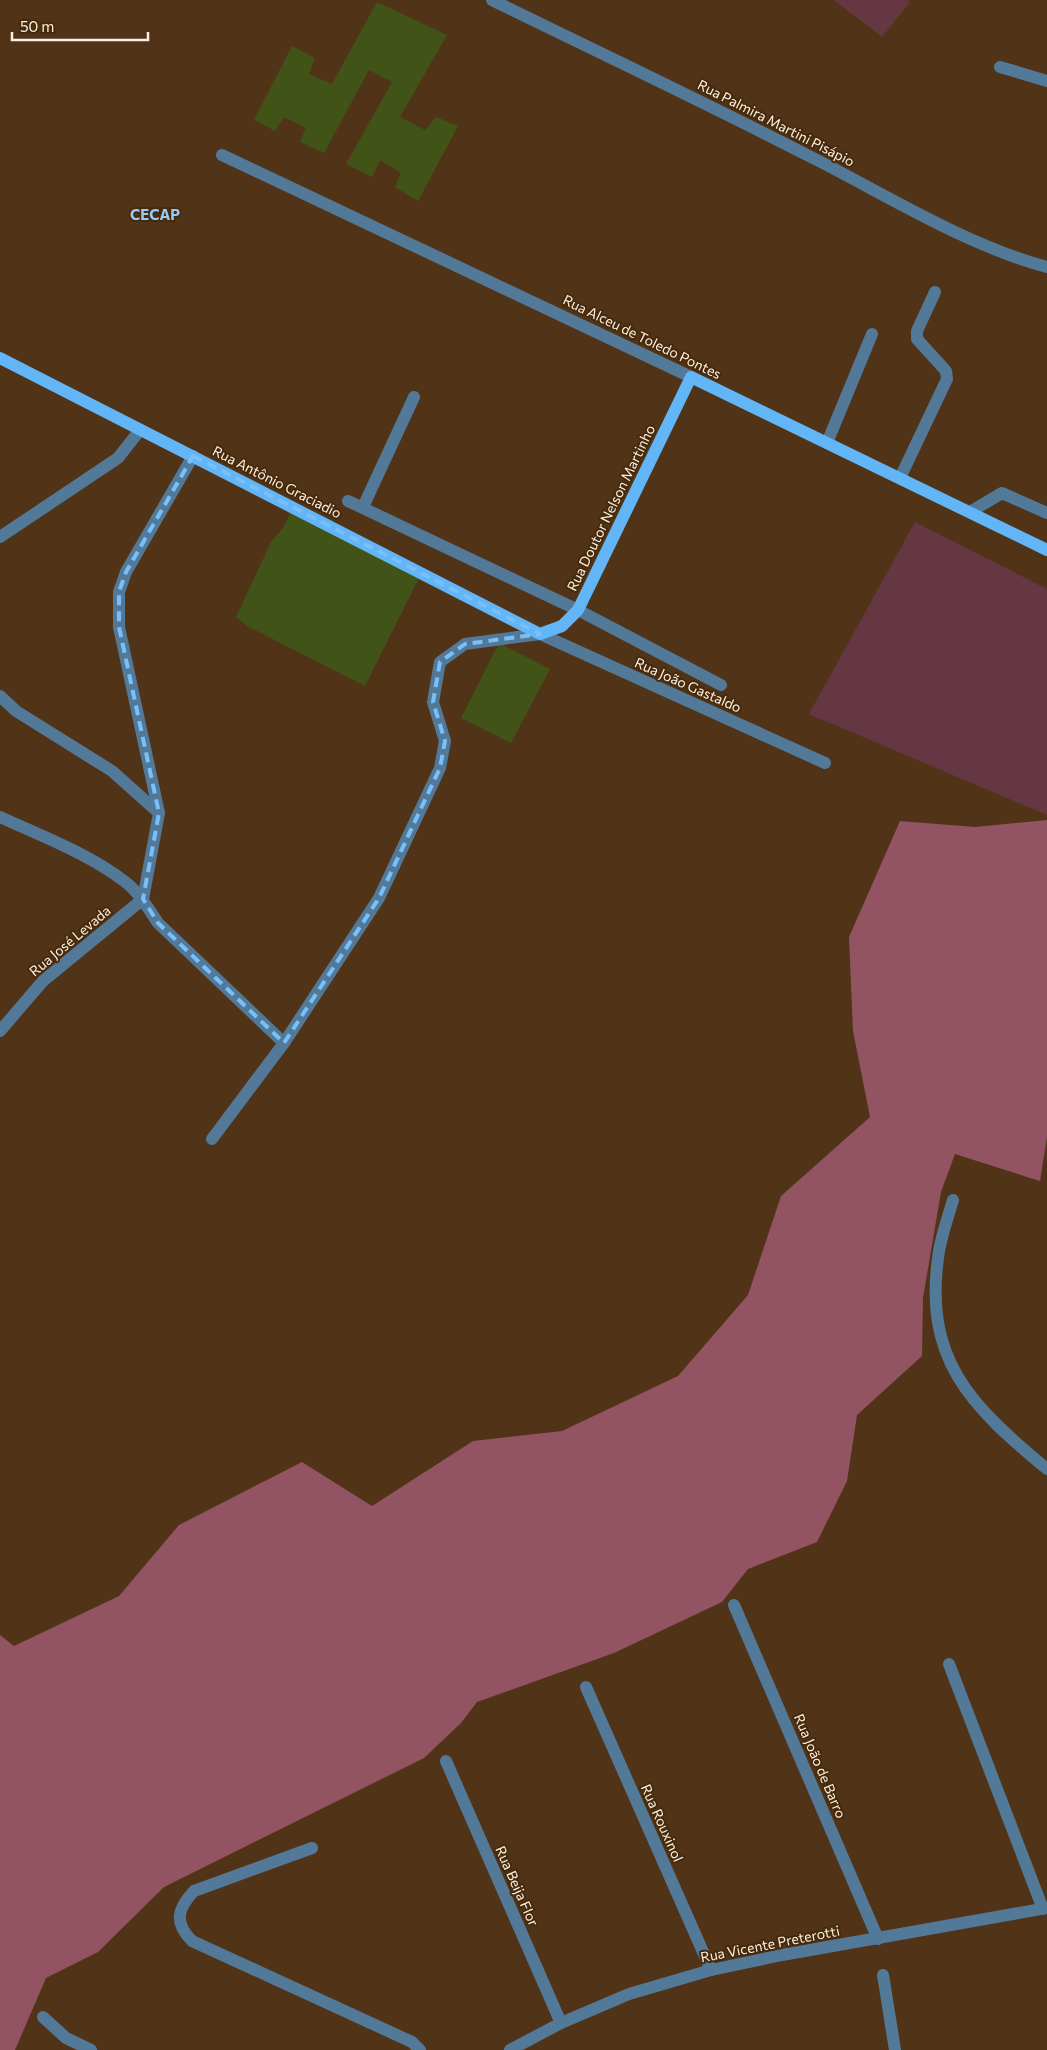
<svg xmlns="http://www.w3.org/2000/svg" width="1047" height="2050" font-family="Commissioner,sans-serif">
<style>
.green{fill:#653742}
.forest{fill:#925362}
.building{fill:#425318}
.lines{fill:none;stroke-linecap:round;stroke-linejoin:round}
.minor{stroke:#537999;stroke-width:12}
.major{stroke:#62b5f6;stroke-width:12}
.marked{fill:none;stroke:#79bff8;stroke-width:4;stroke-dasharray:10 6;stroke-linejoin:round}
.labels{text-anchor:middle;stroke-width:4;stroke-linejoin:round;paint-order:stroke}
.street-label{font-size:14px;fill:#feefe2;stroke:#462a0c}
.neighbourhood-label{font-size:15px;font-weight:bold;fill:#99cbf6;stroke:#462a0c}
</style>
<rect width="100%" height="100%" fill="#513417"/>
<!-- green -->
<g class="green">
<path d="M 834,0 L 907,0 L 910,2 L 882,37 Z"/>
<path d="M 915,522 L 1047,589 L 1047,815 L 809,714 Z"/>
</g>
<!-- forest -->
<path class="forest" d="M 1047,820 L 1047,1137 L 1040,1181 L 955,1154 L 941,1192 L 923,1298 L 922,1356 L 857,1415 L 847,1481 L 817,1542 L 748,1569 L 722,1602 L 614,1653 L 477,1702 L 461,1723 L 424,1758 L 164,1887 L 98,1952 L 46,1978 L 15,2050 L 0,2050 L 0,1635 L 14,1646 L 119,1596 L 179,1525 L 302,1462 L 372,1506 L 473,1441 L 562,1431 L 678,1376 L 748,1295 L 781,1196 L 870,1117 L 853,1031 L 849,937 L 900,821 L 975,827 Z"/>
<!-- building -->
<g class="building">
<path d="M 377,2 L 447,35 L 400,117 L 425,130 L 436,117 L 458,126 L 418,201 L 395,187 L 401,173 L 380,160 L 372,177 L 346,164 L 392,82 L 369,70 L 324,153 L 300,142 L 306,128 L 284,117 L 275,131 L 254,120 L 292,46 L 315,58 L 309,74 L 332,84 Z"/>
<path d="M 291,512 L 419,578 L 365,686 L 247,626 L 236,617 L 271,542 L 283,528 Z"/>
<path d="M 499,643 L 550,669 L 511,743 L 461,718 Z"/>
</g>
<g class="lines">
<!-- minor -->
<g class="minor">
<path d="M 492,0 C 600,53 708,104 815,159 C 888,196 968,246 1047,267"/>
<path d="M 1000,67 L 1047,81"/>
<path d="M 222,155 L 691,377"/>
<path d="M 827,443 L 872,334"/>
<path d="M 900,478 L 947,379 L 946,371 L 917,339 L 917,331 L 935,292"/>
<path d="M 348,501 L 578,610 L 721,685"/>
<path d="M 363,507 L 414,397"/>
<path d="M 970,512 L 1002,493 L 1047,513"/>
<path d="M 0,537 L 118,458 L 140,430"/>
<path d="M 0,696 L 16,711 L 112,771 L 159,813 L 143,899"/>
<path d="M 159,813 L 119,627 L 119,592 L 126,572 L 193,456"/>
<path d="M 0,817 C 41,836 87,853 124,881 C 139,892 148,908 158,923 L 284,1043"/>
<path d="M 0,1031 L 43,981 L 143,899"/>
<path d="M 212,1139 L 284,1043 L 379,898 L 440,768 L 445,741 L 433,702 L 440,662 L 465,644 L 540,634 L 825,763"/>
<path d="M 953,1200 C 948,1217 942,1234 939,1251 C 922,1359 970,1405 1047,1469"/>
<path d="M 734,1605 L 878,1939"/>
<path d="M 949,1664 L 1043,1909"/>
<path d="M 586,1687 L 711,1970"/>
<path d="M 446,1761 L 561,2023"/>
<path d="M 312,1848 L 194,1891 C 177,1909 174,1923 192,1941 L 412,2042 L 420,2050"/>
<path d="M 883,1975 L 895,2050"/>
<path d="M 43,2017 L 66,2038 L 91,2050"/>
<path d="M 510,2050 L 561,2023 L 629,1994 L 711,1970 L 782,1955 L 1047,1908"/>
</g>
<!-- major -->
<path class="major" d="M 0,358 L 540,634 L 562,626 L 578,610 L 691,377 L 1047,550"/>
</g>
<!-- marked area -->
<path class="marked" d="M 193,456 L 540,634 L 465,644 L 440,662 L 433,702 L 445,741 L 440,768 L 379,898 L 284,1043 L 158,923 L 143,899 L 159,813 L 119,627 L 119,592 L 126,572 Z"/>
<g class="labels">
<!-- street labels -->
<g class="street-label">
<text transform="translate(776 123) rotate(27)" y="5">Rua Palmira Martini Pisápio</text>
<text transform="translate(642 337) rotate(26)" y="5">Rua Alceu de Toledo Pontes</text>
<text transform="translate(277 482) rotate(27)" y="5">Rua Antônio Graciadio</text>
<text transform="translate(611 508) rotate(-64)" y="5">Rua Doutor Nelson Martinho</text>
<text transform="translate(688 685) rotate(24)" y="5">Rua João Gastaldo</text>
<text transform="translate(70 941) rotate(-40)" y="5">Rua José Levada</text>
<text transform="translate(820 1766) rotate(67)" y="5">Rua João de Barro</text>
<text transform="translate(662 1823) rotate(66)" y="5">Rua Rouxinol</text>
<text transform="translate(517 1886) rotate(66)" y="5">Rua Beija Flor</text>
<text transform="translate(770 1944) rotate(-11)" y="5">Rua Vicente Preterotti</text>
</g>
<!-- neighbourhood labels -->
<g class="neighbourhood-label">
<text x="155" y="220">CECAP</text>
</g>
</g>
<!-- scale -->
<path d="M12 32v8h136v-8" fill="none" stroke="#feefe2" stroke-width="2.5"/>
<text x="20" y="32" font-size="15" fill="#feefe2" stroke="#462a0c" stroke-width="4" paint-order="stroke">50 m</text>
</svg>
